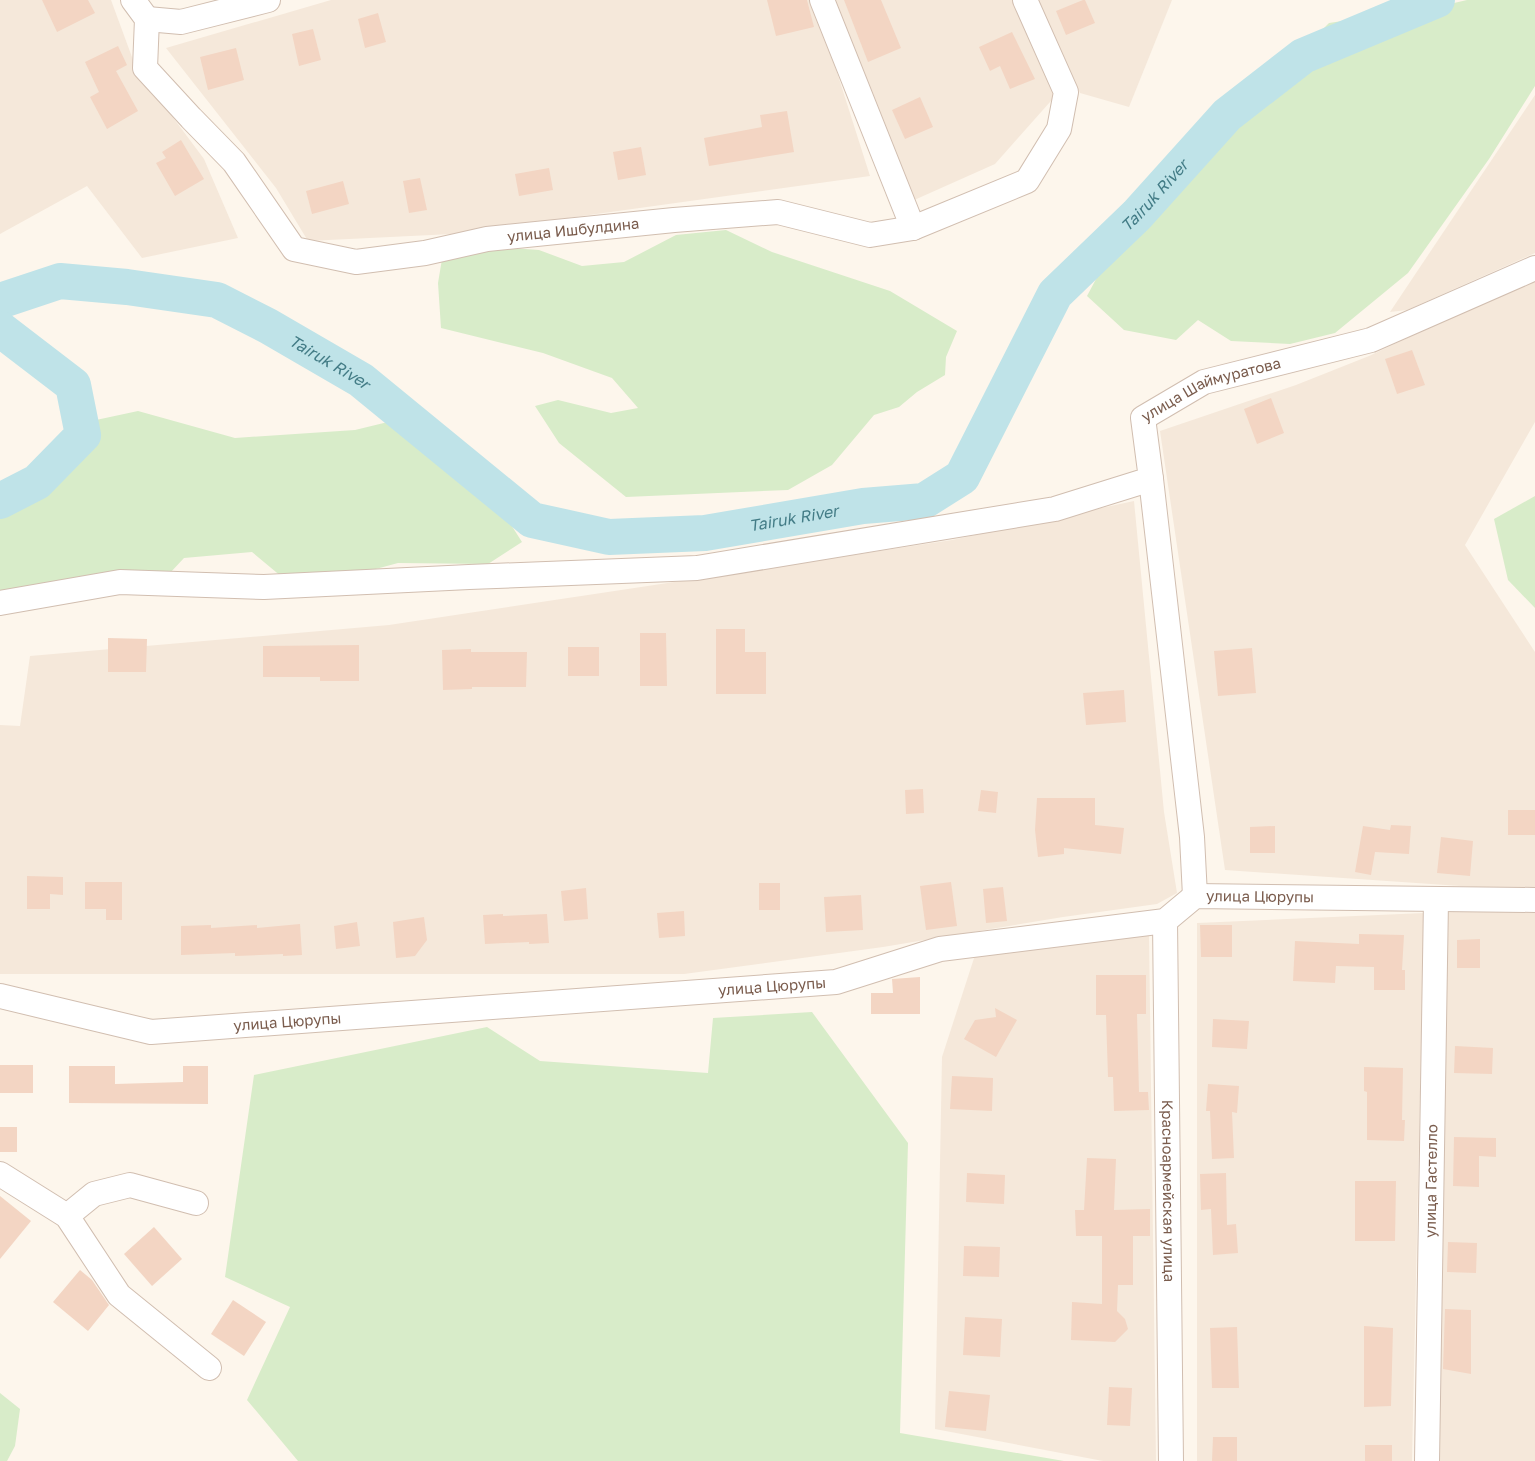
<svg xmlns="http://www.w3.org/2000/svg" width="1535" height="1461" font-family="'Golos Text',sans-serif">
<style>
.residential{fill:#f5e8da}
.green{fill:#d8ecc9}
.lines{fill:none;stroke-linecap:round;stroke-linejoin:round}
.river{stroke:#bfe3e8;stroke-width:36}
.building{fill:#f3d5c3}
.minor-casing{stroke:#d1beb0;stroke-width:26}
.minor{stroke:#fff;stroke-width:24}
.labels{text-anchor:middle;stroke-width:6;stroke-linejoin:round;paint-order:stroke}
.street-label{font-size:15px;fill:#7a5c4d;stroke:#fffaf3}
.water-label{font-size:16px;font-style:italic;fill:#437c86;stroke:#fffaf3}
</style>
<rect width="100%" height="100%" fill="#fdf6ec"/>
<!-- residential -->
<g class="residential">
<path d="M 0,0 L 111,0 L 136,68 L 204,159 L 238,238 L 142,258 L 87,186 L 0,234 Z"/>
<path d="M 331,0 L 814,0 L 870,176 L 452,234 L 308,241 L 276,188 L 166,48 Z"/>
<path d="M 834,0 L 1017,0 L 1058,93 L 995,164 L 912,201 Z"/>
<path d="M 1037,0 L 1172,0 L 1129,107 L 1080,93 Z"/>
<path d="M 1535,95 L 1535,253 L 1407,310 L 1390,312 Z"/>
<path d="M 1535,282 L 1535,422 L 1465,545 L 1535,652 L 1535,891 L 1225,870 L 1160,431 L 1296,385 L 1369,356 L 1516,287 Z"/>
<path d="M 1134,501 L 1164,812 L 1177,893 L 1157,904 L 1063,917 L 883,947 L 684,974 L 0,974 L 0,725 L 20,726 L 30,656 L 389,625 L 952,540 Z"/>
<path d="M 1444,907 L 1535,908 L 1535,1461 L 1437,1461 Z"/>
<path d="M 1424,913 L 1412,1461 L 1197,1461 L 1197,923 Z"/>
<path d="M 1149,934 L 1156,1461 L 1103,1461 L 935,1429 L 942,1057 L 976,952 Z"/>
</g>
<!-- green -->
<g class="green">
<path d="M 1467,0 L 1535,0 L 1535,86 L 1489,159 L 1408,273 L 1335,333 L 1290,344 L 1231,341 L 1198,320 L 1176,340 L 1124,330 L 1087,296 L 1111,251 L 1173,189 L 1245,107 L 1329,23 L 1441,6 Z"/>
<path d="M 726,230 L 772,252 L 890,291 L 957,331 L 946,357 L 945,375 L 917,392 L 899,407 L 874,415 L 832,465 L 788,490 L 626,497 L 559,443 L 535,406 L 558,400 L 611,413 L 638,408 L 612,378 L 543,353 L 441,328 L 438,283 L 442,259 L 473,245 L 539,250 L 582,266 L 624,262 L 676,235 Z"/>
<path d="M 138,411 L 235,438 L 355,430 L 392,421 L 496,501 L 522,542 L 488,564 L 398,563 L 335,580 L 294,587 L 252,552 L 184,558 L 155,589 L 100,594 L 0,613 L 0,510 L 36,499 L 96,420 Z"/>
<path d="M 1535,496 L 1535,608 L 1508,580 L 1494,519 Z"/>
<path d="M 812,1012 L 908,1143 L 900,1433 L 1064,1461 L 298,1461 L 247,1400 L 290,1307 L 225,1277 L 254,1075 L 487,1027 L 540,1061 L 708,1073 L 713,1018 Z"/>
<path d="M 0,1393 L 20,1409 L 15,1446 L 7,1461 L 0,1461 Z"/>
</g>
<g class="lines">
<!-- river -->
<g class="river">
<path id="s1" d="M 0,301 L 60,281 L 127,287 L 217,300 L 268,326 L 361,380 L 532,520 L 609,537 L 705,533 L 863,506 L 924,501 L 962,477 L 1055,294 L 1137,215 L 1227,115 L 1303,56 L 1437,0"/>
<path d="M 0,329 L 73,385 L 83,435 L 37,482 L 0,501"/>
</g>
</g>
<!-- building -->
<g class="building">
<path d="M 42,0 L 88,0 L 95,13 L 57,32 Z"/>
<path d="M 767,0 L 807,0 L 814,27 L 776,36 Z"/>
<path d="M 844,0 L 881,0 L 901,48 L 868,62 Z"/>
<path d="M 1083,0 L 1085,0 L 1095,23 L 1066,35 L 1056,11 Z"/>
<path d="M 378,13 L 386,42 L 365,48 L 358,19 Z"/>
<path d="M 313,29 L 321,60 L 299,66 L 292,34 Z"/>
<path d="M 1012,32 L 1035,79 L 1010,89 L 1000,66 L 990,71 L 979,47 Z"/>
<path d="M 118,46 L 127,65 L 116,71 L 138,111 L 107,129 L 90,97 L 99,92 L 85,62 Z"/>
<path d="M 236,48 L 244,80 L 208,90 L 200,57 Z"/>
<path d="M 920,97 L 933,127 L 905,139 L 892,110 Z"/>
<path d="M 787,111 L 794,152 L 709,166 L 704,138 L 762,127 L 760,115 Z"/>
<path d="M 181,140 L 204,179 L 175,196 L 156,163 L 166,158 L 162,152 Z"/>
<path d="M 641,147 L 646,175 L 618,180 L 613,152 Z"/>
<path d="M 549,168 L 553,190 L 519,196 L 515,174 Z"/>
<path d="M 420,178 L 427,210 L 409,213 L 403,181 Z"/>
<path d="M 343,181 L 349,204 L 312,214 L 306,191 Z"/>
<path d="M 1412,350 L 1425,385 L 1397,394 L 1385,359 Z"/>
<path d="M 1271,398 L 1284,433 L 1257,444 L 1244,409 Z"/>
<path d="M 716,629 L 745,629 L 745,652 L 766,652 L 766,694 L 716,694 Z"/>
<path d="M 640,633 L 666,633 L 667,686 L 640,686 Z"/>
<path d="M 108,638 L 147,639 L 146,672 L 108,672 Z"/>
<path d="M 359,645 L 359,681 L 320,681 L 320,677 L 263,677 L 263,646 Z"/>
<rect x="568" y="647" width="31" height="29"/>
<path d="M 1252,648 L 1256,693 L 1218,696 L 1214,651 Z"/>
<path d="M 471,649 L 471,652 L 527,652 L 526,687 L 472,687 L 472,689 L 443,690 L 442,650 Z"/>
<path d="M 1124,690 L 1126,722 L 1086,725 L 1083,693 Z"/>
<path d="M 923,789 L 924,813 L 906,814 L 905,790 Z"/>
<path d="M 981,790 L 998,792 L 996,813 L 978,811 Z"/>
<path d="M 1037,798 L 1095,798 L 1095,825 L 1124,828 L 1121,854 L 1064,848 L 1064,854 L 1038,857 L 1035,830 Z"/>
<rect x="1508" y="810" width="27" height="25"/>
<path d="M 1391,825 L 1411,826 L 1409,854 L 1375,852 L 1371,875 L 1355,872 L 1363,826 L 1390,830 Z"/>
<path d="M 1275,826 L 1275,853 L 1250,853 L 1250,827 Z"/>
<path d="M 1441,837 L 1473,841 L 1470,876 L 1437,873 Z"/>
<path d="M 27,876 L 63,877 L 63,895 L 50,894 L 50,909 L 27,909 Z"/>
<path d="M 85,882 L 122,882 L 122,920 L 106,920 L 106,909 L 85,909 Z"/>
<path d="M 951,882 L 957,926 L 926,930 L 920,886 Z"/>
<rect x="759" y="883" width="21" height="27"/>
<path d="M 1003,887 L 1007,921 L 986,923 L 983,889 Z"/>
<path d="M 586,888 L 588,919 L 564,921 L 561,891 Z"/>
<path d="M 861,895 L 863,930 L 826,932 L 824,897 Z"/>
<path d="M 684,911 L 685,936 L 659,938 L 657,913 Z"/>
<path d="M 503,914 L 503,916 L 547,914 L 549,943 L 529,944 L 529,942 L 485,944 L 483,915 Z"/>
<path d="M 424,917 L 427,940 L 415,956 L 396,958 L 393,922 Z"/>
<path d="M 357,922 L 360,946 L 336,949 L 334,926 Z"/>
<path d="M 300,924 L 302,955 L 283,956 L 283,954 L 235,956 L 235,953 L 181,955 L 181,926 L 211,925 L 211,928 L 257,925 L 257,928 Z"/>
<path d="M 1200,925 L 1232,925 L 1232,957 L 1201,957 Z"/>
<path d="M 1359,934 L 1404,935 L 1402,970 L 1405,970 L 1405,990 L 1374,990 L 1374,967 L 1336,966 L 1335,983 L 1293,981 L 1295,941 L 1359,944 Z"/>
<path d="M 1480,939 L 1480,968 L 1457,968 L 1457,940 Z"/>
<path d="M 1096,975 L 1146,975 L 1146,1014 L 1137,1014 L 1139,1092 L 1148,1092 L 1149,1110 L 1114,1111 L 1113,1077 L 1108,1077 L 1106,1015 L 1096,1015 Z"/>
<path d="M 920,977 L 920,1014 L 871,1014 L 871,993 L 893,993 L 892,979 Z"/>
<path d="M 995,1008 L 1017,1020 L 996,1057 L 964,1039 L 975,1020 L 996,1017 Z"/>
<path d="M 1213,1019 L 1249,1021 L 1247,1049 L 1212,1047 Z"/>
<path d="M 1455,1046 L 1493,1048 L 1492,1074 L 1454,1073 Z"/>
<rect x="0" y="1065" width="33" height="28"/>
<path d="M 69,1066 L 115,1066 L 115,1084 L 183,1082 L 183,1066 L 208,1066 L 208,1104 L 69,1103 Z"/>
<path d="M 1364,1067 L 1403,1068 L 1402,1120 L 1405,1120 L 1404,1141 L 1367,1140 L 1367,1092 L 1364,1091 Z"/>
<path d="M 952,1076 L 993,1078 L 992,1111 L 950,1109 Z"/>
<path d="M 1208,1084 L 1239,1086 L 1237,1113 L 1232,1112 L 1234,1158 L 1212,1159 L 1210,1111 L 1206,1111 Z"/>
<rect x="0" y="1127" width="17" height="25"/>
<path d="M 1454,1137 L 1496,1138 L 1496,1157 L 1479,1156 L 1479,1187 L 1453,1186 Z"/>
<path d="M 1087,1158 L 1116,1159 L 1114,1210 L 1150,1209 L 1150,1236 L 1133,1236 L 1133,1285 L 1118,1285 L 1117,1311 L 1125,1319 L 1128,1329 L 1115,1342 L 1071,1340 L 1072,1302 L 1102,1304 L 1102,1236 L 1076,1236 L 1075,1210 L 1084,1210 Z"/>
<path d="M 967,1173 L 1005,1175 L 1004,1204 L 966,1202 Z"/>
<path d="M 1226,1173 L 1227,1225 L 1236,1224 L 1238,1253 L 1213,1255 L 1211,1209 L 1201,1210 L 1200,1174 Z"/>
<path d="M 1355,1181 L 1396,1181 L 1395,1241 L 1355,1241 Z"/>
<path d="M 0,1196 L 31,1221 L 0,1259 Z"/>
<path d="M 154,1227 L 182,1259 L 152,1286 L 124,1254 Z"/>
<path d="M 1448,1242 L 1477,1243 L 1476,1273 L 1447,1272 Z"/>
<path d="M 964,1246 L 1000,1247 L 999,1277 L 963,1276 Z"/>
<path d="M 80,1270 L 92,1280 L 109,1305 L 88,1331 L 53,1302 Z"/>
<path d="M 233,1300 L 266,1322 L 244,1356 L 211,1334 Z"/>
<path d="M 1445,1309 L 1471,1310 L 1471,1374 L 1443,1369 Z"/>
<path d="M 965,1317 L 1002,1319 L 1000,1357 L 963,1355 Z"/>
<path d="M 1364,1326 L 1393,1328 L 1391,1406 L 1364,1407 Z"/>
<path d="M 1237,1327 L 1239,1388 L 1212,1388 L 1210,1328 Z"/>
<path d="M 1109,1387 L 1132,1388 L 1130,1426 L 1107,1425 Z"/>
<path d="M 949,1391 L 990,1395 L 986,1431 L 945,1427 Z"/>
<path d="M 1213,1437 L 1237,1437 L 1237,1461 L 1212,1461 Z"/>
<rect x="1365" y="1445" width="27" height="16"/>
</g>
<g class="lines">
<defs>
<g id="minor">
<path id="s2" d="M 133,0 L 147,19 L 145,68 L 191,118 L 234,162 L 294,249 L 356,262 L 425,253 L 487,239 L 674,220 L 778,212 L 870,235 L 913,228 L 1027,181 L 1059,129 L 1066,92 L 1025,0"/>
<path d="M 822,0 L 913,228"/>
<path d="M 147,19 L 181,22 L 268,0"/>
<path d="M 1151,479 L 1192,837 L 1195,896"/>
<path id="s3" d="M 0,603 L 120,582 L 264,587 L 469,577 L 697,568 L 1055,509 L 1151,479 L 1143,418 L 1204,382 L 1371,340 L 1535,268"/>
<path id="s4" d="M 1165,921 L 1171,1461"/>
<path id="s5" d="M 0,996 L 151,1032 L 836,982 L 940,949 L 1165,921 L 1195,896 L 1535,900"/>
<path d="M 0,1174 L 67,1216 L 119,1295 L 209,1368"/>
<path d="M 67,1216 L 94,1194 L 130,1185 L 196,1203"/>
<path id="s6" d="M 1427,1461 L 1436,900"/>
</g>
</defs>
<!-- minor casing -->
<use href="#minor" class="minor-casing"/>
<!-- minor -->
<use href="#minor" class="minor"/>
</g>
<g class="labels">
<!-- street labels -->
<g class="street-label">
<text dy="5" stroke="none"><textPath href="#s2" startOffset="591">улица Ишбулдина</textPath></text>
<text dy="5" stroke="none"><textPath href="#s3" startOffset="1299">улица Шаймуратова</textPath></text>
<text dy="5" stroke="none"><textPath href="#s5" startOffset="1282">улица Цюрупы</textPath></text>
<text dy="5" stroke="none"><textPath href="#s5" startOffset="778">улица Цюрупы</textPath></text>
<text dy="5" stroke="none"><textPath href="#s5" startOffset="292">улица Цюрупы</textPath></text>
<text dy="5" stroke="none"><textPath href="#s6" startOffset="280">улица Гастелло</textPath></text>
<text dy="5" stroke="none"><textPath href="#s4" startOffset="270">Красноармейская улица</textPath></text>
</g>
<!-- water labels -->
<g class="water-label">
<text dy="6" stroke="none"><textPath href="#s1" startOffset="1394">Tairuk River</textPath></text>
<text dy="6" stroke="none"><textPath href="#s1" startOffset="350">Tairuk River</textPath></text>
<text dy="6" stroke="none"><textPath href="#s1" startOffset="872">Tairuk River</textPath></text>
</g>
</g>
</svg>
